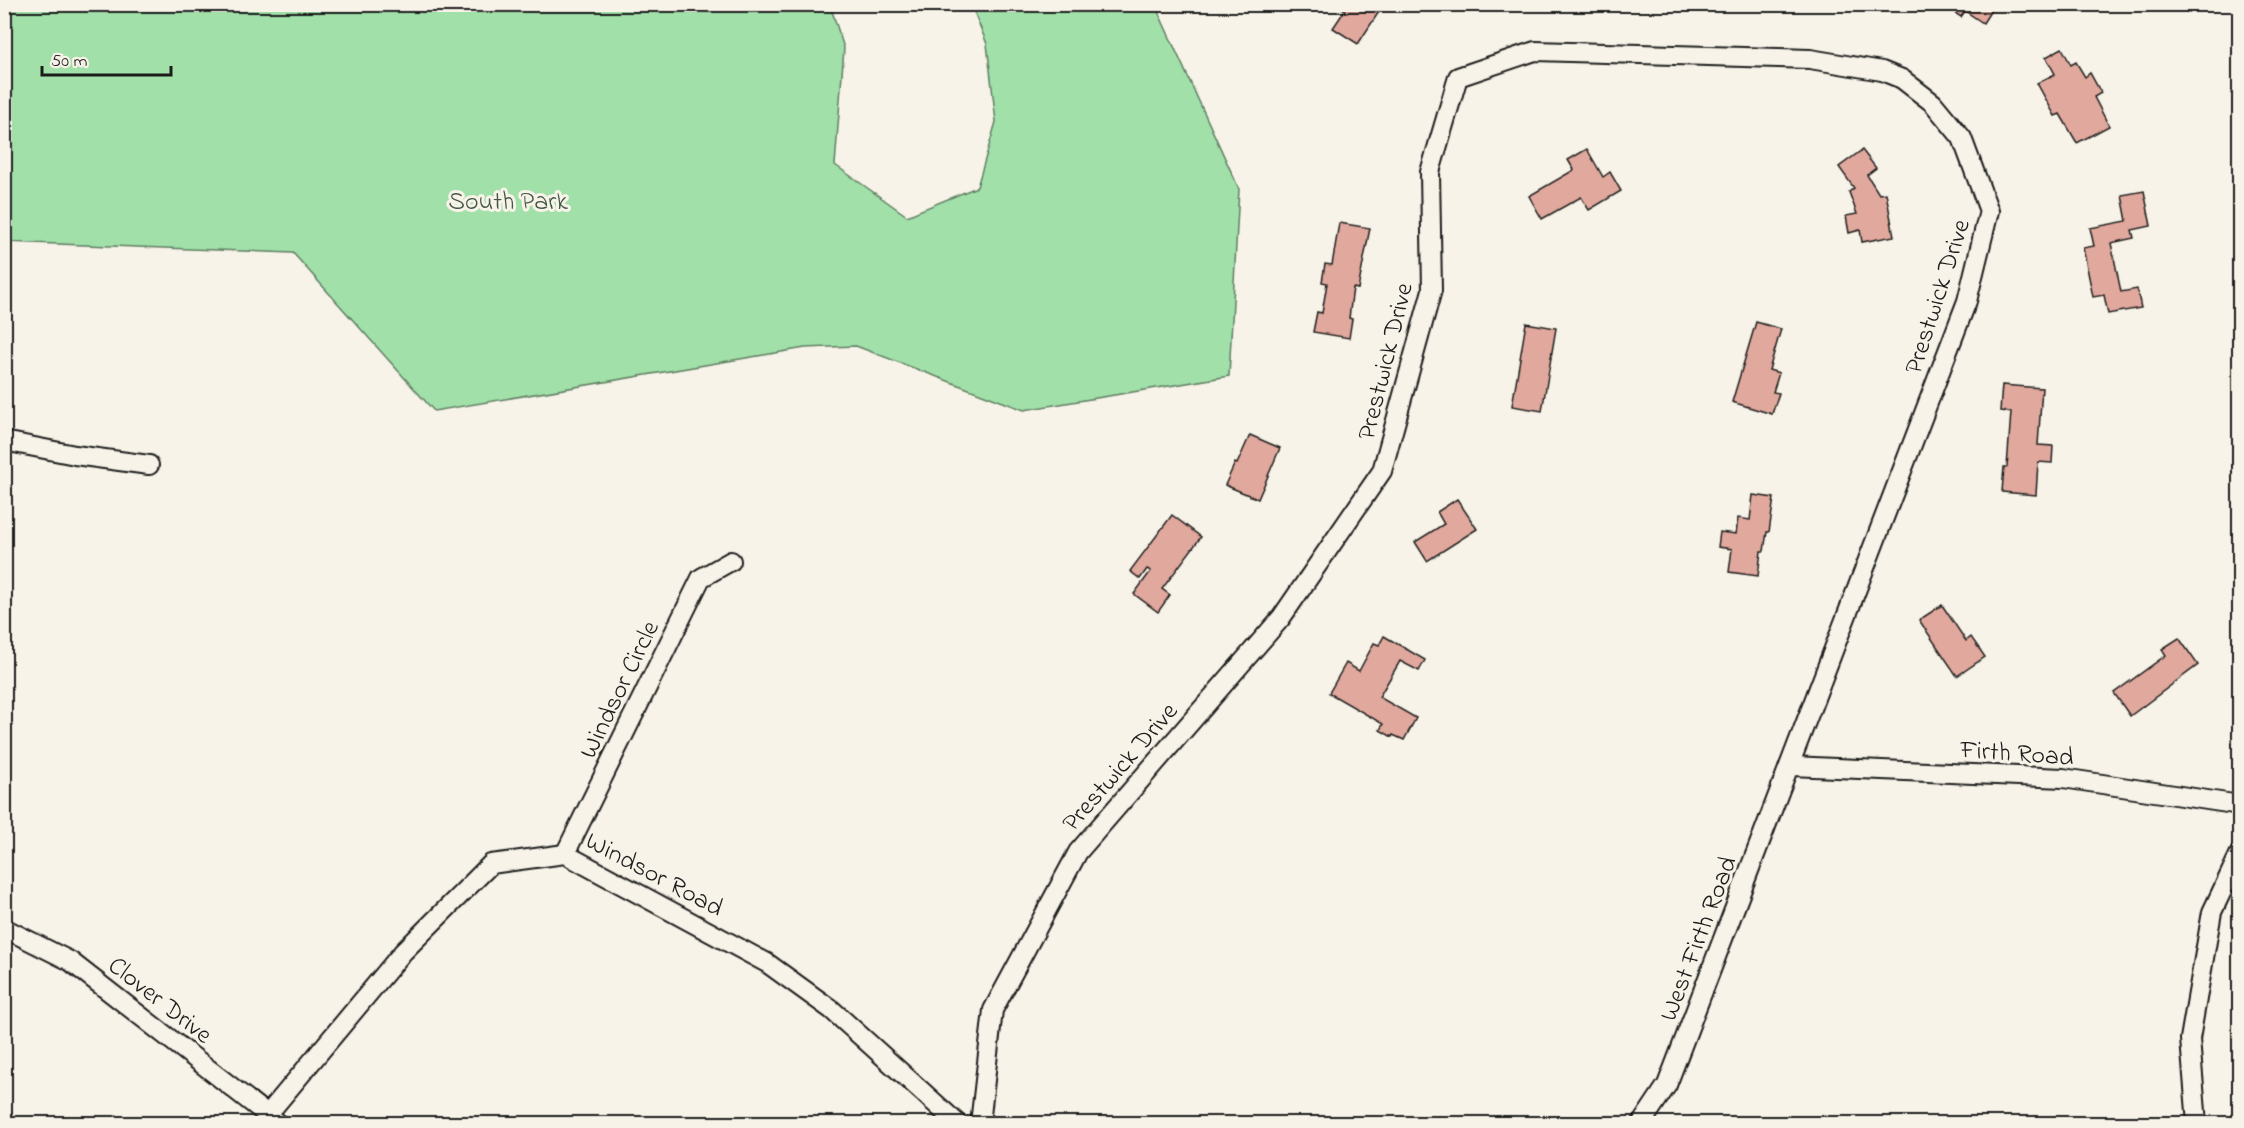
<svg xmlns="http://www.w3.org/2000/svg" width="2244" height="1128" font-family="'Indie Flower',sans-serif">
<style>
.green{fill:#a1e0a9;stroke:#5e7e62;stroke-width:1.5}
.building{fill:#e1a89d;stroke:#1c1c1c;stroke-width:1.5}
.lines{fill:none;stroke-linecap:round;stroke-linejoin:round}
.street-casing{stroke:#1c1c1c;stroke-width:22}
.street{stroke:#f7f3e8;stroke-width:18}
.labels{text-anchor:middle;stroke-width:6;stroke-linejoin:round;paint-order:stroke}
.park-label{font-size:26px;fill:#445746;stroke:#f7f3e8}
.street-label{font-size:26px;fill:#1c1c1c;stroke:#f7f3e8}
</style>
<rect width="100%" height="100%" fill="#f7f3e8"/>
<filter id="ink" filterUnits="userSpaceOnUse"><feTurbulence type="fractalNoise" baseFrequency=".0167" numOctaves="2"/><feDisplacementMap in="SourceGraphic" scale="12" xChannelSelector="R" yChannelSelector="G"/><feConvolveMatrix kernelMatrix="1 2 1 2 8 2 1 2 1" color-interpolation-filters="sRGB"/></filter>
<g filter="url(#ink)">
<!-- green -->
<path class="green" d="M 5,4 L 830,5 L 844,48 L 835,165 L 907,216 L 977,187 L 996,122 L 987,44 L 973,9 L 976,5 L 1155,5 L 1239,189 L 1229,376 L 1024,410 L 856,346 L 805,348 L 434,411 L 293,253 L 5,242 Z"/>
<!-- building -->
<g class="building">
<path d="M 1344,4 L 1384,4 L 1358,44 L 1333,28 L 1345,10 L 1342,8 Z"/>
<path d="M 1941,4 L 1995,4 L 1983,23 L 1965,11 L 1961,17 Z"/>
<path d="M 2062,48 L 2071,65 L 2076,62 L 2085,77 L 2090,73 L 2101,93 L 2094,97 L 2109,126 L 2077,143 L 2060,114 L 2055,116 L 2037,83 L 2055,74 L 2046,57 Z"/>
<path d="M 1587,149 L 1603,177 L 1610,172 L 1621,191 L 1589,210 L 1581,197 L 1542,219 L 1529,196 L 1574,170 L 1568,160 Z"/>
<path d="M 1862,150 L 1876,168 L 1867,175 L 1879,194 L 1886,193 L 1894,236 L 1862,242 L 1860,230 L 1849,233 L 1846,216 L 1857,214 L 1849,192 L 1854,188 L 1839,167 Z"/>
<path d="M 2144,191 L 2151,226 L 2132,230 L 2134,238 L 2111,243 L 2121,292 L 2137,289 L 2141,308 L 2108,314 L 2104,295 L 2093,297 L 2083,248 L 2094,246 L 2090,228 L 2127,221 L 2122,195 Z"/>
<path d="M 1339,223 L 1370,228 L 1358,289 L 1353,288 L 1349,318 L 1352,319 L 1349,338 L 1313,332 L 1317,312 L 1322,313 L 1327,283 L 1322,282 L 1325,264 L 1332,265 Z"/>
<path d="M 1756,322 L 1781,329 L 1769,370 L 1779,373 L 1773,392 L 1779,393 L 1772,414 L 1732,402 Z"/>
<path d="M 1526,323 L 1556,328 L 1542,411 L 1512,406 Z"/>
<path d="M 2002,385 L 2042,388 L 2038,445 L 2053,446 L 2052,463 L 2038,462 L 2036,495 L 2002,492 L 2004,467 L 2007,467 L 2011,412 L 2000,411 Z"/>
<path d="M 1250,435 L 1280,448 L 1258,499 L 1225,485 L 1235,463 L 1237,464 Z"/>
<path d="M 1753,495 L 1774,498 L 1769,532 L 1767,532 L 1764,551 L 1761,551 L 1758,576 L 1729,572 L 1732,549 L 1718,547 L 1720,532 L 1736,534 L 1738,518 L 1750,520 Z"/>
<path d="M 1457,499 L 1477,529 L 1427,561 L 1415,542 L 1444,524 L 1437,512 Z"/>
<path d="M 1172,515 L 1201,537 L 1162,589 L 1170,595 L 1158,612 L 1134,594 L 1151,571 L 1147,569 L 1140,579 L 1130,571 Z"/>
<path d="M 1942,605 L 1966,641 L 1971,637 L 1985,657 L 1957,676 L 1919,620 Z"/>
<path d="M 1384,636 L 1425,660 L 1419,671 L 1400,661 L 1379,697 L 1416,718 L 1404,740 L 1393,735 L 1392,737 L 1380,730 L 1383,724 L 1329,693 L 1346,663 L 1359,671 L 1374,643 L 1379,645 Z"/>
<path d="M 2179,638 L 2198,665 L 2130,716 L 2114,693 L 2166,655 L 2162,649 Z"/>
</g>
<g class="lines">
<defs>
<g id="street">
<path d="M 4,441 L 75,455 L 149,465"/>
<path d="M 1791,766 L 2063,778 L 2240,805"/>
<path d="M 565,854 L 701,578 L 731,561"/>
<path d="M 4,928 L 70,961 L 279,1124"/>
<path d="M 268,1114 L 403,952 L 491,864 L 565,854 L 767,963 L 832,1010 L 958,1124"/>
<path d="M 980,1124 L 993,1010 L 1078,852 L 1281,618 L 1382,471 L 1432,290 L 1430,172 L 1458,77 L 1535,51 L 1810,59 L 1882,71 L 1902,79 L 1933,103 L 1962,138 L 1989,211 L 1967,301 L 1667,1085 L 1641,1124"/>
<path d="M 2197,1124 L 2190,1039 L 2212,912 L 2240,853"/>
</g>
</defs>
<!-- street casing -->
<use href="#street" class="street-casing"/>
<!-- street -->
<use href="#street" class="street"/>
</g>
</g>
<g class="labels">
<!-- park labels -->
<g class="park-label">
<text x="508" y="209">South Park</text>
</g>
<!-- street labels -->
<g class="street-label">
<text transform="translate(1936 296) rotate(-72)" y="9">Prestwick Drive</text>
<text transform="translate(1384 361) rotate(-76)" y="9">Prestwick Drive</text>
<text transform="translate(618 689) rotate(-64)" y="9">Windsor Circle</text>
<text transform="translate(2017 752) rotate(4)" y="9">Firth Road</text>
<text transform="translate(1119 766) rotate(-49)" y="9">Prestwick Drive</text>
<text transform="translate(655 873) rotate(28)" y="9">Windsor Road</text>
<text transform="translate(1697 938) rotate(-69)" y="9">West Firth Road</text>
<text transform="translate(161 999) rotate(38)" y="9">Clover Drive</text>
</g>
</g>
<!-- margin -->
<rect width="2244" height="1128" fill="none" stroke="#f7f3e8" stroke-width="24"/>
<rect x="12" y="12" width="2220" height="1104" fill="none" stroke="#1c1c1c" stroke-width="2" filter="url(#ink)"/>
<!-- scale -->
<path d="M42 66v9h129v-9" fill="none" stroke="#1c1c1c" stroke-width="3"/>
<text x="51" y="66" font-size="18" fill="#1c1c1c" stroke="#f7f3e8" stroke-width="4.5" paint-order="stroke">50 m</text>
</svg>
